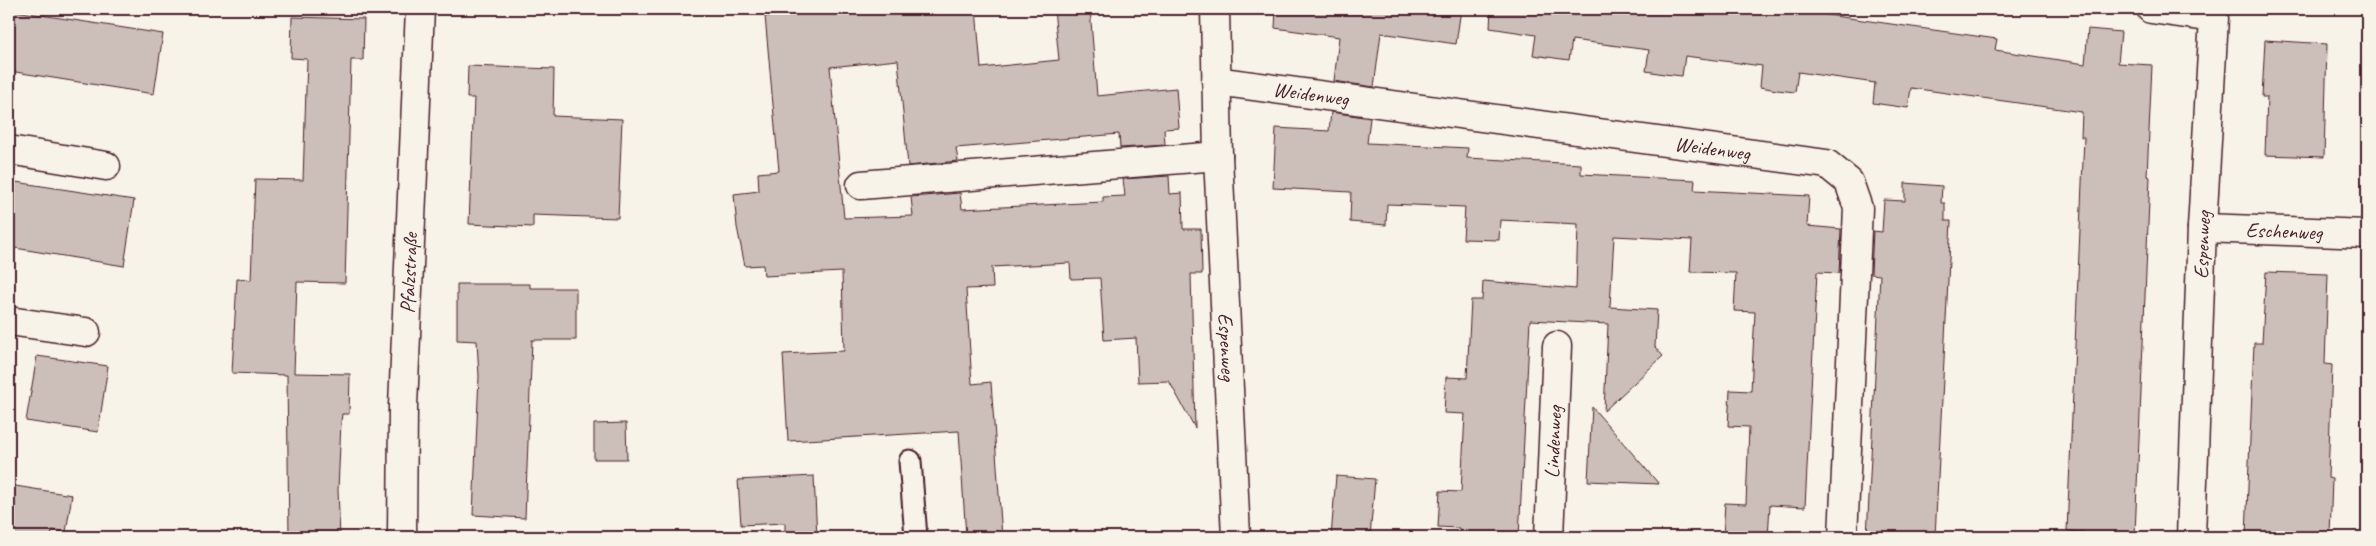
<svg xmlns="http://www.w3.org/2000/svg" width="2376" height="546" font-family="Caveat,sans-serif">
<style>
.building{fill:#ccbfb9;stroke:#4a1f2b}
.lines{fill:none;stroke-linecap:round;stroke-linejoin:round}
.service-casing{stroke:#4a1f2b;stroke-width:25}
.minor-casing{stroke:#4a1f2b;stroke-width:31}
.service{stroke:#f7f3e8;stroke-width:21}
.minor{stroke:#f7f3e8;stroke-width:28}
.labels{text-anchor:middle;stroke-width:4.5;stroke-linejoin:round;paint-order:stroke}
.street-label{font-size:21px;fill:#4a1f2b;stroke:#f7f3e8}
</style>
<rect width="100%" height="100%" fill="#f7f3e8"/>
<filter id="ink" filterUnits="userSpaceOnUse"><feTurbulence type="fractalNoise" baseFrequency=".02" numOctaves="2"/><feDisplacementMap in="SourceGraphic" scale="10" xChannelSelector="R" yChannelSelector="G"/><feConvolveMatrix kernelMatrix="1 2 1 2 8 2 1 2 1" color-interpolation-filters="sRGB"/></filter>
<g filter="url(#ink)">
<!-- building -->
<g class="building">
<path d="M 771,9 L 976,9 L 981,68 L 1059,60 L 1054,9 L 1090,9 L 1097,96 L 1176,88 L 1179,128 L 1164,129 L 1165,145 L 1120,148 L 1119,134 L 956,148 L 958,161 L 908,166 L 898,60 L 830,67 L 844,218 L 913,216 L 911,197 L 960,193 L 962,209 L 1103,202 L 1103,197 L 1125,196 L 1123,179 L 1169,176 L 1170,194 L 1182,193 L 1183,229 L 1201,229 L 1202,274 L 1191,274 L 1195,428 L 1169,381 L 1138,382 L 1136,338 L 1104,340 L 1100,278 L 1071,279 L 1070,263 L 992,267 L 993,288 L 966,289 L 972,384 L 991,382 L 1002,537 L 966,537 L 959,431 L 788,441 L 783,354 L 844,351 L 842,272 L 764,276 L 763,265 L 745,266 L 737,227 L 734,194 L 759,191 L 758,173 L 779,171 L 765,16 L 771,16 Z"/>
<path d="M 1276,9 L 1461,9 L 1456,44 L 1381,33 L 1374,87 L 1334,81 L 1339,37 L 1275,28 Z"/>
<path d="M 1491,9 L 1785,9 L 1997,39 L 1995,50 L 2085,64 L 2088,29 L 2121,32 L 2118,63 L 2152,65 L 2147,176 L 2150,177 L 2135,534 L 2118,534 L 2117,537 L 2084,537 L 2084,532 L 2067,531 L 2084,137 L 2081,137 L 2082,112 L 1911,88 L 1908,108 L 1873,103 L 1875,83 L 1798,72 L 1795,92 L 1777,90 L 1760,87 L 1762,66 L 1685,56 L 1682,76 L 1664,74 L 1646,71 L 1649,50 L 1572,40 L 1569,60 L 1533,55 L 1536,35 L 1490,28 Z"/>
<path d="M 9,10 L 163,34 L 154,94 L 9,71 Z"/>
<path d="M 292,17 L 364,19 L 363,60 L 351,60 L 345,283 L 297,282 L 294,373 L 350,374 L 349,414 L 342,414 L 341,422 L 338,490 L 340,537 L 289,537 L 287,375 L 232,373 L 237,279 L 251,280 L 255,179 L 303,180 L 307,59 L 291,58 Z"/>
<path d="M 2265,40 L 2327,44 L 2324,157 L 2265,155 L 2267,97 L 2262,97 Z"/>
<path d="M 468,66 L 554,69 L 553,116 L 622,119 L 618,218 L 533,215 L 533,227 L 469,224 L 474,98 L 467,98 Z"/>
<path d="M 1331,112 L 1370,118 L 1367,143 L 1468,148 L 1467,158 L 1581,164 L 1581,174 L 1695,180 L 1694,190 L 1809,196 L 1807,226 L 1841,229 L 1839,273 L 1817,272 L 1805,507 L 1770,505 L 1768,537 L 1723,537 L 1725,503 L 1746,504 L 1749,427 L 1728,426 L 1730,390 L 1751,391 L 1755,312 L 1734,311 L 1736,273 L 1690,272 L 1692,240 L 1614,236 L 1610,307 L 1657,310 L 1655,347 L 1663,356 L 1604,411 L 1608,324 L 1530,320 L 1519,537 L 1459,537 L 1459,528 L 1438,527 L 1440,491 L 1461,492 L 1465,414 L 1444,413 L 1446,377 L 1467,378 L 1471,300 L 1482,300 L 1483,281 L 1576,289 L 1578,224 L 1500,220 L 1499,240 L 1463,239 L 1465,207 L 1387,204 L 1386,225 L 1350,222 L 1351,192 L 1273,188 L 1276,128 L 1329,131 Z"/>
<path d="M 9,181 L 134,200 L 124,266 L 9,247 Z"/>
<path d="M 1905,183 L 1942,186 L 1941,203 L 1945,203 L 1945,221 L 1951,221 L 1935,537 L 1867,537 L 1880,275 L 1871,274 L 1873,231 L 1882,232 L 1884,200 L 1905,201 Z"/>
<path d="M 2266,272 L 2328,274 L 2325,364 L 2332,365 L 2328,478 L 2332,479 L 2330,537 L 2246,535 L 2254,343 L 2262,343 Z"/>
<path d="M 457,284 L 530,284 L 530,288 L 576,288 L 576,340 L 532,340 L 525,518 L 473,515 L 479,376 L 477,341 L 457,340 Z"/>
<path d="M 37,356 L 108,366 L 98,432 L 26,421 Z"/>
<path d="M 1592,407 L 1659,484 L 1588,481 Z"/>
<path d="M 626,423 L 627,459 L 594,459 L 594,424 Z"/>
<path d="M 814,476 L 817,537 L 785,537 L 785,523 L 741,525 L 738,480 Z"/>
<path d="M 1336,476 L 1375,479 L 1370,537 L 1331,537 Z"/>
<path d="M 9,485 L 72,495 L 66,532 L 52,530 L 51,537 L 9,537 Z"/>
</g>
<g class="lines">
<defs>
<path id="service" d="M 910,461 L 916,537"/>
<g id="minor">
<path id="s1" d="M 1215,9 L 1218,156 L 1236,537"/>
<path d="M 2151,9 L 2214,18 L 2202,228 L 2191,537"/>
<path id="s2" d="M 1216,81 L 1827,164 L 1849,182 L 1858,208 L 1843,537"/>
<path d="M 9,150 L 106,166"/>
<path d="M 861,185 L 1218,156"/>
<path id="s3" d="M 2202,228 L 2367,234"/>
<path d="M 9,321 L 86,332"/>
<path id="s4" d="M 402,537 L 403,406 L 420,9"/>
<path id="s5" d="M 1549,537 L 1557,346"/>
</g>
</defs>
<!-- service casing -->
<use href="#service" class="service-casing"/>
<!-- minor casing -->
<use href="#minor" class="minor-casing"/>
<!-- service -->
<use href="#service" class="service"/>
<!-- minor -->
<use href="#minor" class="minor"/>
</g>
</g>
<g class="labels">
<!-- street labels -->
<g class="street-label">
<text dy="7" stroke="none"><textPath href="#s2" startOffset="96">Weidenweg</textPath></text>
<text dy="7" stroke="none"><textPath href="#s2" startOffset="501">Weidenweg</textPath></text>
<text dy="7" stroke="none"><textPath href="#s3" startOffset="82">Eschenweg</textPath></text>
<text transform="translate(2202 245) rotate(-88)" y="7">Espenweg</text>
<text dy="7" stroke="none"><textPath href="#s4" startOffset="264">Pfalzstraße</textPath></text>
<text dy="7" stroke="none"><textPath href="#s1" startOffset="338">Espenweg</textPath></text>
<text dy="7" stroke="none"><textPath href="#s5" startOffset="95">Lindenweg</textPath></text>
</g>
</g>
<!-- margin -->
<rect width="2376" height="546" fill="none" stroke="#f7f3e8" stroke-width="30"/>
<rect x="15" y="15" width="2346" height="516" fill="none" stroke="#4a1f2b" stroke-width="2" filter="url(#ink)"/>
</svg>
